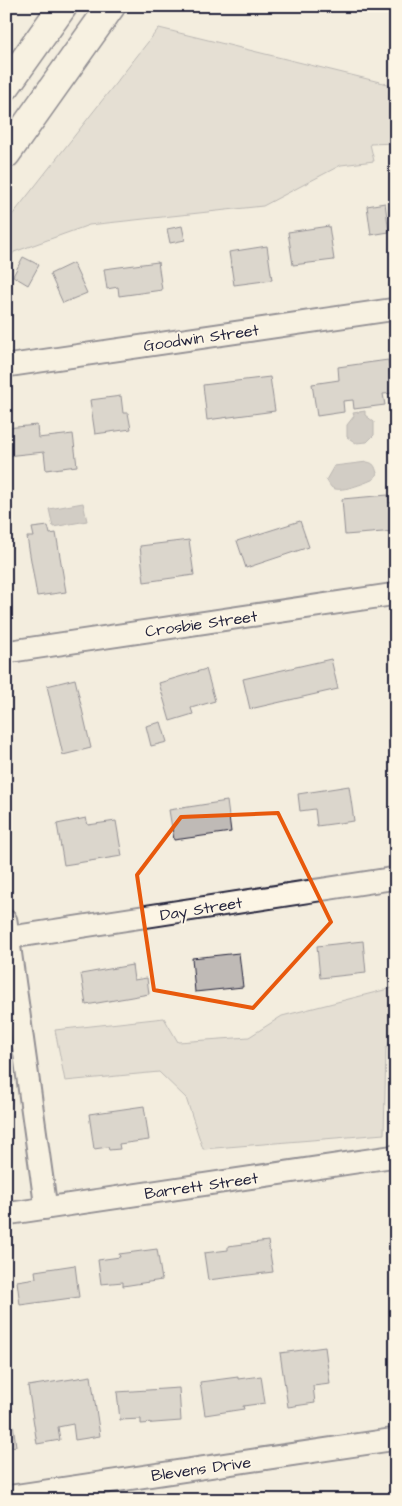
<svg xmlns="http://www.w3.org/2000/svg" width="402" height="1506" font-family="'Architects Daughter',sans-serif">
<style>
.green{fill:#d4cfc6;stroke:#7b7880}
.water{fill:#aca7a6;stroke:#75727b}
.building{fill:#bfbab6;stroke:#22223b}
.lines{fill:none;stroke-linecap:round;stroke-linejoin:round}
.street-casing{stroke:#22223b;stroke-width:25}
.primary-casing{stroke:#22223b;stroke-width:31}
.street{stroke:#fcf5e5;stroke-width:21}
.primary{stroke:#fcf5e5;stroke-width:28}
.marked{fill:none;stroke:#e8590c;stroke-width:4;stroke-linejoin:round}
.labels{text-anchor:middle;stroke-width:4;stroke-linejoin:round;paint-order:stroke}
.street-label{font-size:16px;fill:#22223b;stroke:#fcf5e5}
</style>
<rect width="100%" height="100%" fill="#f3edde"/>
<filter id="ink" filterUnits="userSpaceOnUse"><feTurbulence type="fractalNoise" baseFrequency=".02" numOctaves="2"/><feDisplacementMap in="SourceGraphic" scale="10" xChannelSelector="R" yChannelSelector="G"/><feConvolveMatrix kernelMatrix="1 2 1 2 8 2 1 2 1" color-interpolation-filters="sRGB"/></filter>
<g filter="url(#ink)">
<!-- green -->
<g class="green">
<path d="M 159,28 L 396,86 L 396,143 L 370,144 L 374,161 L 341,165 L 263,206 L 89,225 L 14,252 L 6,264 L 6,223 Z"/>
<path d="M 396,987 L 396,1032 L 386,1049 L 384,1134 L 203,1149 L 186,1098 L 159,1072 L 65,1081 L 55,1030 L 164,1018 L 178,1042 L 249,1037 L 282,1016 Z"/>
</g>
<!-- water -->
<g class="water">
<path d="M 365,411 L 365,415 L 374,422 L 374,435 L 367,442 L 356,443 L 347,437 L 347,425 L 354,416 L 353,413 Z"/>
<path d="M 367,462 C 374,463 375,466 377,473 L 374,479 C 365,483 339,494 331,487 C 330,486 327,480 326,480 L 334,466 Z"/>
<path d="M 83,503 L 87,521 L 53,527 L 49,509 Z"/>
</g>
<!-- building -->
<g class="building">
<path d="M 385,203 L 389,232 L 371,235 L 367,206 Z"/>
<path d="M 182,226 L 185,240 L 170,243 L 167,229 Z"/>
<path d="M 329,226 L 334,260 L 293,265 L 288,232 Z"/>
<path d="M 267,246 L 272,280 L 234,285 L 229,252 Z"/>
<path d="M 23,257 L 39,265 L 28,285 L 13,276 Z"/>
<path d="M 158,262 L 162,290 L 119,296 L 118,287 L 107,289 L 104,269 Z"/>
<path d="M 73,263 L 87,293 L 63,303 L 50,274 Z"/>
<path d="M 388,360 L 393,393 L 383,394 L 385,405 L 354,409 L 353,400 L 343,401 L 344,412 L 317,416 L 312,384 L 339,380 L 338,367 Z"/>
<path d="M 270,377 L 275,411 L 207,420 L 203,385 Z"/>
<path d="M 121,396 L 123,413 L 128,413 L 131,429 L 95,434 L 90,400 Z"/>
<path d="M 37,425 L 38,438 L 73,434 L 77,466 L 46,470 L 44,452 L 6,456 L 6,428 Z"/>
<path d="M 388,495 L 389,503 L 396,502 L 396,531 L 345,535 L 342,499 Z"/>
<path d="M 300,521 L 309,547 L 246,568 L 237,541 Z"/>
<path d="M 48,526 L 50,534 L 56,533 L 66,592 L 37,596 L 27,537 L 34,537 L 32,528 Z"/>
<path d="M 189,540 L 194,575 L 144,582 L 140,546 Z"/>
<path d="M 331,659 L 338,689 L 250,709 L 243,679 Z"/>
<path d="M 206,669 L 215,701 L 191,708 L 193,714 L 170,721 L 159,683 Z"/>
<path d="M 75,679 L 91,748 L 63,755 L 47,686 Z"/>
<path d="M 161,722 L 167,742 L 151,746 L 146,726 Z"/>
<path d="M 349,786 L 354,821 L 317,826 L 315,809 L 300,811 L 298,794 Z"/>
<path d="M 227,801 L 231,832 L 174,840 L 169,810 Z"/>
<path d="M 86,818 L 88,825 L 116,821 L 122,856 L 64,865 L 57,824 Z"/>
<path d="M 363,941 L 366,973 L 320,978 L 317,946 Z"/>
<path d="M 239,953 L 243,987 L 195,992 L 192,958 Z"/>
<path d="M 132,965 L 134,980 L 147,978 L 149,994 L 86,1005 L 81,974 Z"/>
<path d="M 144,1106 L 149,1140 L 119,1144 L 120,1149 L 109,1150 L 108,1147 L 94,1149 L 89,1114 Z"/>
<path d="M 268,1241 L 273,1272 L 208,1280 L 204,1253 L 228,1250 L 228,1246 Z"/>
<path d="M 157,1249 L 162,1280 L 123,1286 L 123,1282 L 101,1284 L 98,1260 L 120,1257 L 119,1254 Z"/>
<path d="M 75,1265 L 79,1297 L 20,1305 L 17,1281 L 36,1278 L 35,1271 Z"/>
<path d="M 325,1347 L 330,1384 L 313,1386 L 315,1403 L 288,1407 L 280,1353 Z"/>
<path d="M 91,1376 L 100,1436 L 75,1440 L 73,1424 L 58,1427 L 60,1440 L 37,1444 L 28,1386 Z"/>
<path d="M 261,1376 L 265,1403 L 243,1406 L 244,1409 L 205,1415 L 200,1382 L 238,1377 L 238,1379 Z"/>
<path d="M 179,1388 L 181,1421 L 141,1424 L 141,1419 L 120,1420 L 117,1392 Z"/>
<path d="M 6,1417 L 12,1417 L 16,1446 L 6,1448 Z"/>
</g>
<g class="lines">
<defs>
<g id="street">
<path d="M 6,366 L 396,309"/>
<path d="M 6,652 L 396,594"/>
<path d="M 6,921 L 46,1208"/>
<path d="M 6,938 L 396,878"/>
<path d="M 6,1214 L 396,1156"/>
<path d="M 6,1497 L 396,1439"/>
</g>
<g id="primary">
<path d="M 6,86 L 63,6"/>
<path d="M 6,154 L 111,6"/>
</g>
</defs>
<!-- street casing -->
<use href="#street" class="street-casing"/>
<!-- primary casing -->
<use href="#primary" class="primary-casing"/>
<!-- street -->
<use href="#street" class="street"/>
<!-- primary -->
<use href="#primary" class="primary"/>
</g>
</g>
<!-- marked area -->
<path d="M0 0H402V1506H0ZM 278,813 L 331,922 L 253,1008 L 154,990 L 137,875 L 181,817 Z" fill="#f3edde" fill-opacity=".55" fill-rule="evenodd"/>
<path class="marked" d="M 278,813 L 331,922 L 253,1008 L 154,990 L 137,875 L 181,817 Z"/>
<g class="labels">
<!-- street labels -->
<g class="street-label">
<text transform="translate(201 337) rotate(-8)" y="6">Goodwin Street</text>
<text transform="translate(201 623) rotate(-8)" y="6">Crosbie Street</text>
<text transform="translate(201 908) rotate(-9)" y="6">Day Street</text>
<text transform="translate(201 1185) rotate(-8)" y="6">Barrett Street</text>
<text transform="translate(201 1468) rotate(-8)" y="6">Blevens Drive</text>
</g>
</g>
<!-- margin -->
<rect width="402" height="1506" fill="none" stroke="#fcf5e5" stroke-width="25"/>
<rect x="12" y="12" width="377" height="1481" fill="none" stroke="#22223b" stroke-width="2" filter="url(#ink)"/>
</svg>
